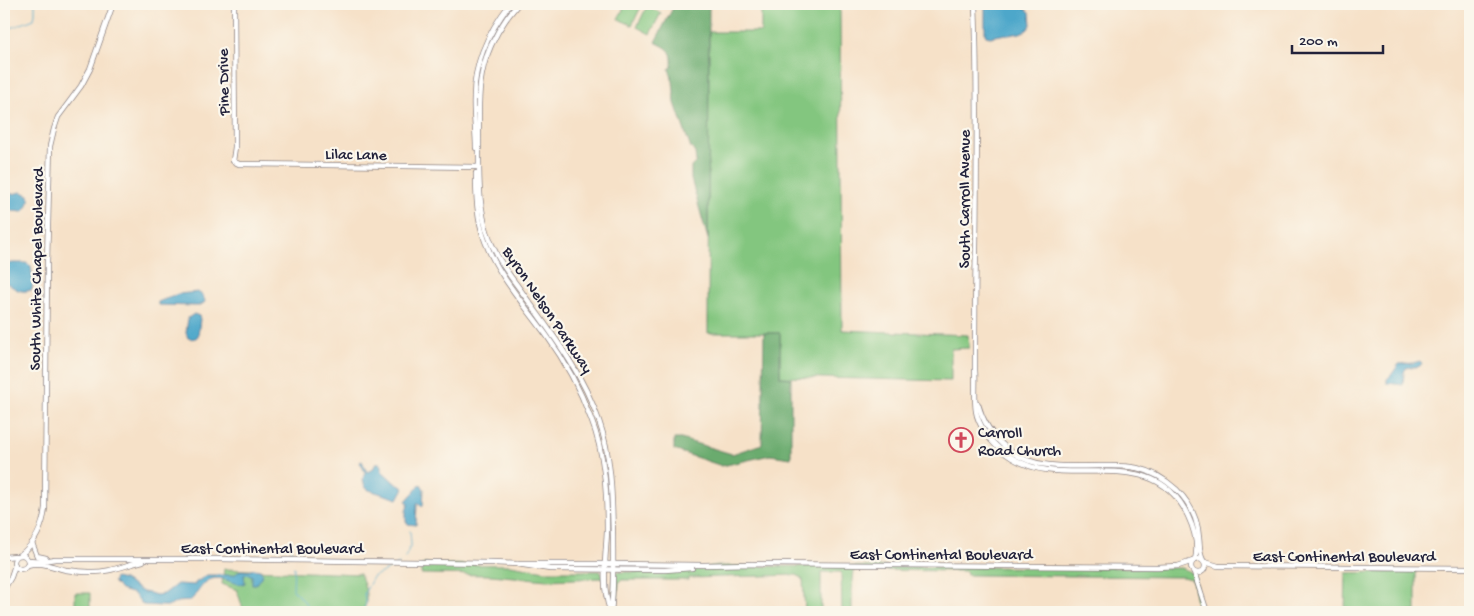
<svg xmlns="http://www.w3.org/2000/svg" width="1474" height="616" font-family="'Gochi Hand',sans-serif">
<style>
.green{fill:#83c67f;stroke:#52745d}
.forest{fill:#6aab6e;stroke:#466654}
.water{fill:#4da7ca;stroke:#386482}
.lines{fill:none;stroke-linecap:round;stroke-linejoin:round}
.stream{stroke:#4da7ca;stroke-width:1}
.tertiary-casing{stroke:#8c8282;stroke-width:6}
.secondary-casing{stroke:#8c8282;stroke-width:6}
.tertiary{stroke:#fff;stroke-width:4.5}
.secondary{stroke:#fff;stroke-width:4.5}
.labels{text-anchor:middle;stroke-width:4.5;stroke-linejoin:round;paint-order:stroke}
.street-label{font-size:16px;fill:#22223b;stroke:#fbf7ec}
.poi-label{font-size:16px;fill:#22223b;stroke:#fbf7ec;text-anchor:start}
</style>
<rect width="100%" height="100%" fill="#fbf7ec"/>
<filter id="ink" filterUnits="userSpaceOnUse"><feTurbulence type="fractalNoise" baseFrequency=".02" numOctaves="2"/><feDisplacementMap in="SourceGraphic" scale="10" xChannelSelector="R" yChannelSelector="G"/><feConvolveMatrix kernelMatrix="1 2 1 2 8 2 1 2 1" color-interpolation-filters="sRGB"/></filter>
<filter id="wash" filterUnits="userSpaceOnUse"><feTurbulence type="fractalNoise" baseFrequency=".0096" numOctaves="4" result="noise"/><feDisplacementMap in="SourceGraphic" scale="20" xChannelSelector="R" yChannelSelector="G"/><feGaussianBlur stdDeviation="1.12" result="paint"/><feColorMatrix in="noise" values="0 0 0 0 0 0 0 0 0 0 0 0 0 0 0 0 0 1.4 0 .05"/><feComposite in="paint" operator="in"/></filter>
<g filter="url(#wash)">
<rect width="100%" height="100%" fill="#f6e1c8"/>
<!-- green -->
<g class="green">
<path d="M 626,4 L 642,5 L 632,25 L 618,19 Z"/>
<path d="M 802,4 L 840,4 L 842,330 L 968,335 L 969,348 L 951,349 L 951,381 L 780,377 L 780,333 L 708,333 L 709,32 L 761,32 L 761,8 Z"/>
<path d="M 647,6 L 661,13 L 650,34 L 637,27 Z"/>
<path d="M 424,564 L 511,565 L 545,571 L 600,571 L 603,575 L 604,578 L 547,580 L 491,575 L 421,574 L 421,566 Z"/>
<path d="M 713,566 L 1182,568 L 1193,573 L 1195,579 L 1198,599 L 1204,612 L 1198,612 L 1197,608 L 1192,579 L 1182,577 L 967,575 L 966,571 L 854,570 L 852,590 L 852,612 L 842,612 L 841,572 L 821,572 L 821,612 L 805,612 L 803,580 L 797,575 L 689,578 L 688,580 L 621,580 L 619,582 L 617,608 L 615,609 L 613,607 L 614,573 L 617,572 C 649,572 681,572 713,566 Z"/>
<path d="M 224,569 L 360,574 C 365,585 370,602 362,612 L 313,612 L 312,609 L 302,612 L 244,612 L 237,590 L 222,584 Z"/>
<path d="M 1416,571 L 1416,612 L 1345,612 L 1346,573 Z"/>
<path d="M 75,593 L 90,593 L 90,610 L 99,610 L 99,612 L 84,612 L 84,610 L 75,610 Z"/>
</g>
<!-- forest -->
<g class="forest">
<path d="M 675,4 L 709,4 L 708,239 L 691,179 L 691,167 L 696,162 L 695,153 L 690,146 L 675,103 L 673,81 L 669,69 L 672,67 C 673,50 669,49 655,42 Z"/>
<path d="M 764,333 L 780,333 L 780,377 L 791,378 L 791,458 L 770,455 L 722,466 L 674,450 L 674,439 L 681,439 L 732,454 L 762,444 Z"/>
</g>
<!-- water -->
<g class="water">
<path d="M 985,4 L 1001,4 L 1004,5 L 1019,4 L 1030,12 L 1031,25 L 1027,30 L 1020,33 L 1009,35 L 1006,34 L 990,37 L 986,36 L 985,34 Z"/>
<path d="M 21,192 L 29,195 C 30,201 28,208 23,212 L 11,211 L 7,207 L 4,205 L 4,193 L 12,194 Z"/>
<path d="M 13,263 L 26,263 L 31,266 L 33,281 L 32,290 C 17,294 15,287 4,282 L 4,266 L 5,264 Z"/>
<path d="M 198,292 L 203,296 L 205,301 L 204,303 L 198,306 L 158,305 L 158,302 L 178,294 Z"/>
<path d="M 194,314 L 199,316 L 200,319 L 198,336 C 196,339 191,339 188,338 L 186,333 L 188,318 Z"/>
<path d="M 1420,361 L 1422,363 L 1420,366 L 1406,368 L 1404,372 L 1403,385 L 1387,383 L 1387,379 L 1392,374 L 1399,364 L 1413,363 Z"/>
<path d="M 362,461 L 367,472 L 373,469 L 376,463 L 380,463 L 382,466 L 382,471 L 395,483 L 404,488 L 398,499 L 369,490 L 365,487 L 363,479 L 365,472 L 360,462 Z"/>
<path d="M 421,484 L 424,489 L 423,506 L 422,507 L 419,503 L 417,503 L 416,525 L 408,524 L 406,521 L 406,511 L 409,503 L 406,501 Z"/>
<path d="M 254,569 L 260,570 L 263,574 L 256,584 L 252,584 L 252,576 L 249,574 L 244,575 L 245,583 C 234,588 221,571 206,582 C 199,588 196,596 190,601 L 177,602 L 170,606 L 163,606 L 143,605 L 134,594 L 121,590 L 113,582 L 115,578 L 124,580 L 143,592 L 150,593 L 156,595 L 164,594 L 177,584 L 195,585 L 195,583 L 207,575 L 234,575 L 241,570 L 248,571 Z"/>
</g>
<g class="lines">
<!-- stream -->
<g class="stream">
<path d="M 6,30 L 34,19 L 35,13 L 35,4"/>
<path d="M 291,542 L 291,555"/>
<path d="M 405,558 L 411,544 L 410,531"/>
<path d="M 294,567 L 293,590 L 303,600 L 308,608 L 315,612"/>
<path d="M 358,612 L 363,610 L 366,604 L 364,594 L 373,577 L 399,564"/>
</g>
</g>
</g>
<g filter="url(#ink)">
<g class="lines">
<defs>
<g id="tertiary">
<path d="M 234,4 L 235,147 L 233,161 L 239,164 L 479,167"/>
<path d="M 518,4 C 504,20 493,38 486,58 C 477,85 479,113 479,141 C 479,180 477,219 497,255 C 504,269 515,282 524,295 C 553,335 583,374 599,421 C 612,458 612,498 613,537 C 613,562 614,587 611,612"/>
<path d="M 476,148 C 476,131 473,114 474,97 C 474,62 489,31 510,4"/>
<path d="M 476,173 C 476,196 477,219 485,241 C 498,276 525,305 547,336 C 565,361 580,389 591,419 C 605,454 607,493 607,531 C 606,556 601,586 610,610"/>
</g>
<g id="secondary">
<path d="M 975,4 C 978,85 977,167 976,249 C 975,289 975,329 975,370 C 976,383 974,397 976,411 C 977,418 981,426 985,432 C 998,453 1023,467 1047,470 C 1099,477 1160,455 1188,516 C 1194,529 1199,545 1195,560"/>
<path d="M 978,404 C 987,437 1014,462 1049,465 C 1065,467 1082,466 1099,466 C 1111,466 1125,465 1137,468 C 1152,471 1166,480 1177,490 C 1190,503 1198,519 1199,538 C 1200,545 1199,553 1203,560"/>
<path d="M 32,543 L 37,556 L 46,558"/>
<circle cx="21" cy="562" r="7"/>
<path d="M 20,555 C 35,544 43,526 45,508 L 47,263 L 50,146 L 54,129 L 58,117 L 81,86 L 90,69 L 113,4"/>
<path d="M 4,557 L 16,556"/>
<circle cx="1198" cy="566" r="7"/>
<path d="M 28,560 L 42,561 L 55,559 L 219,559 L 494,563 L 517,564 L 550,569 L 665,570 L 692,568"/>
<path d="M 1205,562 L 1218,566 L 1470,568"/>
<path d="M 517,564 L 613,564 L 703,565 L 752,564 L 1157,567 L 1178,566 L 1193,561"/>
<path d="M 27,565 C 41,561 53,567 66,570 C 74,571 82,572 89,572 C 109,573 125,565 143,561"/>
<path d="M 1194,572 L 1207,612"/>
<path d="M 4,589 L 11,577 L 15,565"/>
</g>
</defs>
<!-- tertiary casing -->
<use href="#tertiary" class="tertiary-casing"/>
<!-- secondary casing -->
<use href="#secondary" class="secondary-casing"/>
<!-- tertiary -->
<use href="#tertiary" class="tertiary"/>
<!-- secondary -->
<use href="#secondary" class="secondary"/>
</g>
</g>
<!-- icons -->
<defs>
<symbol id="church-ring" viewBox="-11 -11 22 22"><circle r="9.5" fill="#fbf7ec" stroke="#d1495b" stroke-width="1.5"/><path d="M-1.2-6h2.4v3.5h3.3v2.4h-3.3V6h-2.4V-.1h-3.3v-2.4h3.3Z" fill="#d1495b"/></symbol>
</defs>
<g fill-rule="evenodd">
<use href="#church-ring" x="947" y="426" width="28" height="28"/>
</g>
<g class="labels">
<!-- street labels -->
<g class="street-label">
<text transform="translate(222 82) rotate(-91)" y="6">Pine Drive</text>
<text transform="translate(356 153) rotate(1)" y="6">Lilac Lane</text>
<text transform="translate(963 199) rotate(-90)" y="6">South Carroll Avenue</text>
<text transform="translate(35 269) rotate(-89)" y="6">South White Chapel Boulevard</text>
<text transform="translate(549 309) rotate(56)" y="6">Byron Nelson Parkway</text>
<text x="272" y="553">East Continental Boulevard</text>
<text x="941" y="559">East Continental Boulevard</text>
<text x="1344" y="561">East Continental Boulevard</text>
</g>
<!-- poi labels -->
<g class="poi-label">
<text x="978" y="437">Carroll<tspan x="978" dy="18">Road Church</tspan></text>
</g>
</g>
<!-- margin -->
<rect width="1474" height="616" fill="none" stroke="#fbf7ec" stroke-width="20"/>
<!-- scale -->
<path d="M1292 45v8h91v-8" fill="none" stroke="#22223b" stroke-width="2.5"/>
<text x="1299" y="45" font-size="15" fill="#22223b" stroke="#fbf7ec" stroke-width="4" paint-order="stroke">200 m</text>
</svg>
